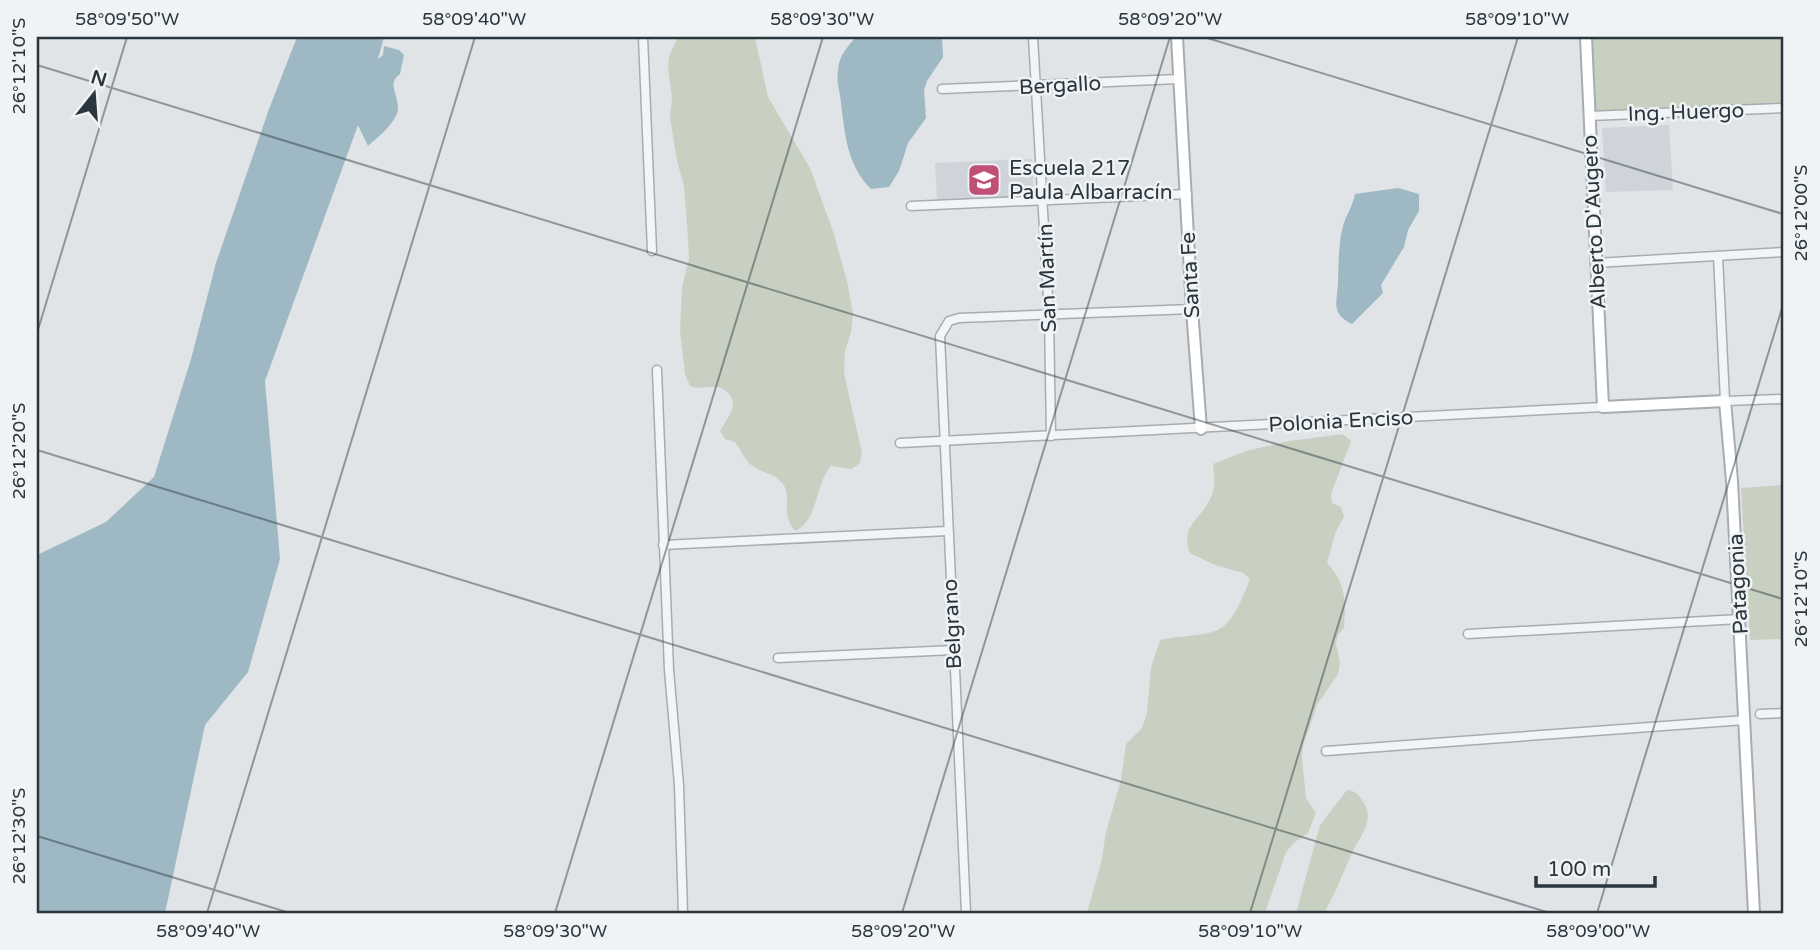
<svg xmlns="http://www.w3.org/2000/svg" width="1820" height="950" font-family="'Varela Round',sans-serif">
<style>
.built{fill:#ced4d9}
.green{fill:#c8d0c2}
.water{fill:#9eb8c4}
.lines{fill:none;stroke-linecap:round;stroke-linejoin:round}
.street-casing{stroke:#a6acb1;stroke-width:11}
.secondary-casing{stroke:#a6acb1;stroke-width:14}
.street{stroke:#f2f4f6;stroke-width:8}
.secondary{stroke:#fff;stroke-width:10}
.ticks{fill:none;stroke:#2a353d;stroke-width:2;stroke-opacity:0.45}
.labels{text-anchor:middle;stroke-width:5;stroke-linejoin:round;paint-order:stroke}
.street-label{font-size:21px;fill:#2a353d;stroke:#eff3f5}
.poi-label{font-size:21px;fill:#2a353d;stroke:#eff3f5;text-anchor:start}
.neatline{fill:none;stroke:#2a353d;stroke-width:2.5}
.ticks-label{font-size:18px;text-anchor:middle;fill:#2a353d}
</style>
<rect width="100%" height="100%" fill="#e0e4e7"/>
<!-- built -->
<g class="built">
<path d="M 1669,125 L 1673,190 L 1606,192 L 1602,128 Z"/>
<path d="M 1032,159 L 1034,197 L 937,201 L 935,163 Z"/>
</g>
<!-- green -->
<g class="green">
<path d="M 678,37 L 755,37 L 768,97 L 810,168 L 833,231 L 847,281 L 853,313 L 851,332 L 845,352 L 844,373 L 862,453 L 860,463 L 851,469 L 831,466 C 815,483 819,520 795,531 C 779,512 793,498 783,484 C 775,473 760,473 750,464 C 743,458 741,449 735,442 L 725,439 L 720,431 C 726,419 741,405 727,392 C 726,391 720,387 718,387 C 707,386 703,390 690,386 L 685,374 L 680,331 L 682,288 L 689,259 L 688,239 L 684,186 L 677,161 L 670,117 L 672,99 L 668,66 L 669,56 Z"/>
<path d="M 1586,37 L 1783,37 L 1783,108 L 1589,116 Z"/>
<path d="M 1343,434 L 1351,441 L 1331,494 L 1332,503 L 1341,507 L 1344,516 L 1335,534 L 1327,563 C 1346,583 1346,601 1344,628 L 1338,635 L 1336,644 L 1340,662 L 1338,674 L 1317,705 L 1303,746 L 1302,757 L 1306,798 L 1316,813 L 1308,833 L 1295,842 L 1286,852 L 1265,913 L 1087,913 L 1101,863 L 1106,832 L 1121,780 L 1126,744 L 1142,728 L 1147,713 L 1151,668 L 1160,640 C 1177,635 1208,637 1221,628 C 1235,619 1244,594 1250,579 L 1243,573 L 1215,565 L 1190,553 C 1178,524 1206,517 1213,492 C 1215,483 1214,473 1213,464 L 1246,451 L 1289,441 Z"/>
<path d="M 1783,485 L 1783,639 L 1750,640 L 1741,488 Z"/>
<path d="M 1347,790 C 1356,791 1359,795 1364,803 C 1375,821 1360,836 1352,853 C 1342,875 1336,892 1324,913 L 1296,913 L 1320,825 Z"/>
</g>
<!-- water -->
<g class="water">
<path d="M 297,37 L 384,37 L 378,59 L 383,55 L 384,46 L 399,50 L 404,55 L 400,74 C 384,85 404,100 396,116 C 389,129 379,136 368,146 L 358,125 L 265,381 L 280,559 L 248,672 L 205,725 L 165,913 L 37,913 L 37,555 L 106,522 L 154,477 L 191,359 L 216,263 L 269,109 Z"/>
<path d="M 856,37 L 942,37 L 943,57 L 927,81 L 924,90 L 926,118 L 908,143 L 899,171 L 889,187 L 871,189 C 847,165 845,135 841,103 C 840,92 836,81 838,70 C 839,56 847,47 856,37 Z"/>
<path d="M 1398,188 L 1419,194 L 1419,211 L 1408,230 L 1404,247 L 1381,285 L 1383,293 L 1352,324 C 1329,313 1338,300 1338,281 C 1339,262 1338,239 1345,220 C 1349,211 1353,204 1355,194 Z"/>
</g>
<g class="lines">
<defs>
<g id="street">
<path d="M 643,37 L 652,251"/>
<path d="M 1033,37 L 1049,315 L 1051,436"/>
<path d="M 942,89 L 1179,79"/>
<path d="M 1589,116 L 1783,108"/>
<path d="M 911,206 L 1187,194"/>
<path d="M 1718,256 L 1725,401 L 1783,399"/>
<path d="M 1596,263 L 1783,252"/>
<path d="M 657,370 L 669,670 L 679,785 L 683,913"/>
<path d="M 900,443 L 1603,407"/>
<path d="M 663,545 L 947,531"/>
<path d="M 1468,634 L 1740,619"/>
<path d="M 778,658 L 954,650"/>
<path d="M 1760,714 L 1783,713"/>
<path d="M 1326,751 L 1745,720"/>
<path d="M 966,913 L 940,336 L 949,321 L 959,318 L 1192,309"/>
</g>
<g id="secondary">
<path d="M 1177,37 L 1192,309 L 1201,429"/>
<path d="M 1586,37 L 1603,407 L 1725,401 L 1732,481 L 1754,913"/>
</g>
</defs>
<!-- street casing -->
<use href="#street" class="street-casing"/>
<!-- secondary casing -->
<use href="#secondary" class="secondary-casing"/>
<!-- street -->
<use href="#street" class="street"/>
<!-- secondary -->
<use href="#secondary" class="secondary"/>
</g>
<!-- ticks -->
<path class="ticks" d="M 1204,37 L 1783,214M 37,65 L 1783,599M 37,333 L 127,37M 37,450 L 1550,913M 37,836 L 290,913M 207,913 L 475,37M 555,913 L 823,37M 902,913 L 1170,37M 1250,913 L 1518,37M 1597,913 L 1783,305"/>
<!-- icons -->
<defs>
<symbol id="school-square" viewBox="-11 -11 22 22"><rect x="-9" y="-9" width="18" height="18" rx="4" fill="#c15078" stroke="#eff3f5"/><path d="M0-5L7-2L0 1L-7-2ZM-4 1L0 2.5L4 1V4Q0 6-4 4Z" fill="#fff"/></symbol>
</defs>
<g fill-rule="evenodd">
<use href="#school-square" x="965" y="161" width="38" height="38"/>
</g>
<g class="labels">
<!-- street labels -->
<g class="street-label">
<text transform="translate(1060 85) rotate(-3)" y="7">Bergallo</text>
<text transform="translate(1686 112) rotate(-2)" y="7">Ing. Huergo</text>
<text transform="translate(1594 222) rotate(-93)" y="7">Alberto D'Augero</text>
<text transform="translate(1190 275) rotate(-93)" y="7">Santa Fe</text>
<text transform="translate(1047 278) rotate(-92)" y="7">San Martín</text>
<text transform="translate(1341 421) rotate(-3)" y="7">Polonia Enciso</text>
<text transform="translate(1738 584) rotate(-93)" y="7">Patagonia</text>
<text transform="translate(952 624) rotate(-93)" y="7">Belgrano</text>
</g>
<!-- poi labels -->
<g class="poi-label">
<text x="1009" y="175">Escuela 217<tspan x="1009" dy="24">Paula Albarracín</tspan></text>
</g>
</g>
<!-- border -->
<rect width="1820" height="950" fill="none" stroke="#eff3f5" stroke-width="77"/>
<!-- north arrow -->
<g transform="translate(94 94) rotate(17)" stroke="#eff3f5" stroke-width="5" paint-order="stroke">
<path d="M0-5L12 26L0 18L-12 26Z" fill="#2a353d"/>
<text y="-10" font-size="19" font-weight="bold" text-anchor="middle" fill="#2a353d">N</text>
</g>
<!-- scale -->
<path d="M1536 876v10h119v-10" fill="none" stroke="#2a353d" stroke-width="3.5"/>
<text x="1547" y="876" font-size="21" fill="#2a353d" stroke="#eff3f5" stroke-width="5" paint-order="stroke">100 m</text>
<rect x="38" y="38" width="1744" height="874" class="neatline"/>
<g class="ticks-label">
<text x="127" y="25">58°09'50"W</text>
<text x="474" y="25">58°09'40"W</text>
<text x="822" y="25">58°09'30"W</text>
<text x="1170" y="25">58°09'20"W</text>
<text x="1517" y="25">58°09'10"W</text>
<text transform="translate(19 66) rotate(-90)" y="6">26°12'10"S</text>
<text transform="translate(1801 213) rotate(-90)" y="6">26°12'00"S</text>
<text transform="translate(19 451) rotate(-90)" y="6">26°12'20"S</text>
<text transform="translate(1801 599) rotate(-90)" y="6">26°12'10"S</text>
<text transform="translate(19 836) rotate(-90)" y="6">26°12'30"S</text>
<text x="208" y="937">58°09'40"W</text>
<text x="555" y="937">58°09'30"W</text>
<text x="903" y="937">58°09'20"W</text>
<text x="1250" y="937">58°09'10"W</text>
<text x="1598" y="937">58°09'00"W</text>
</g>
</svg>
